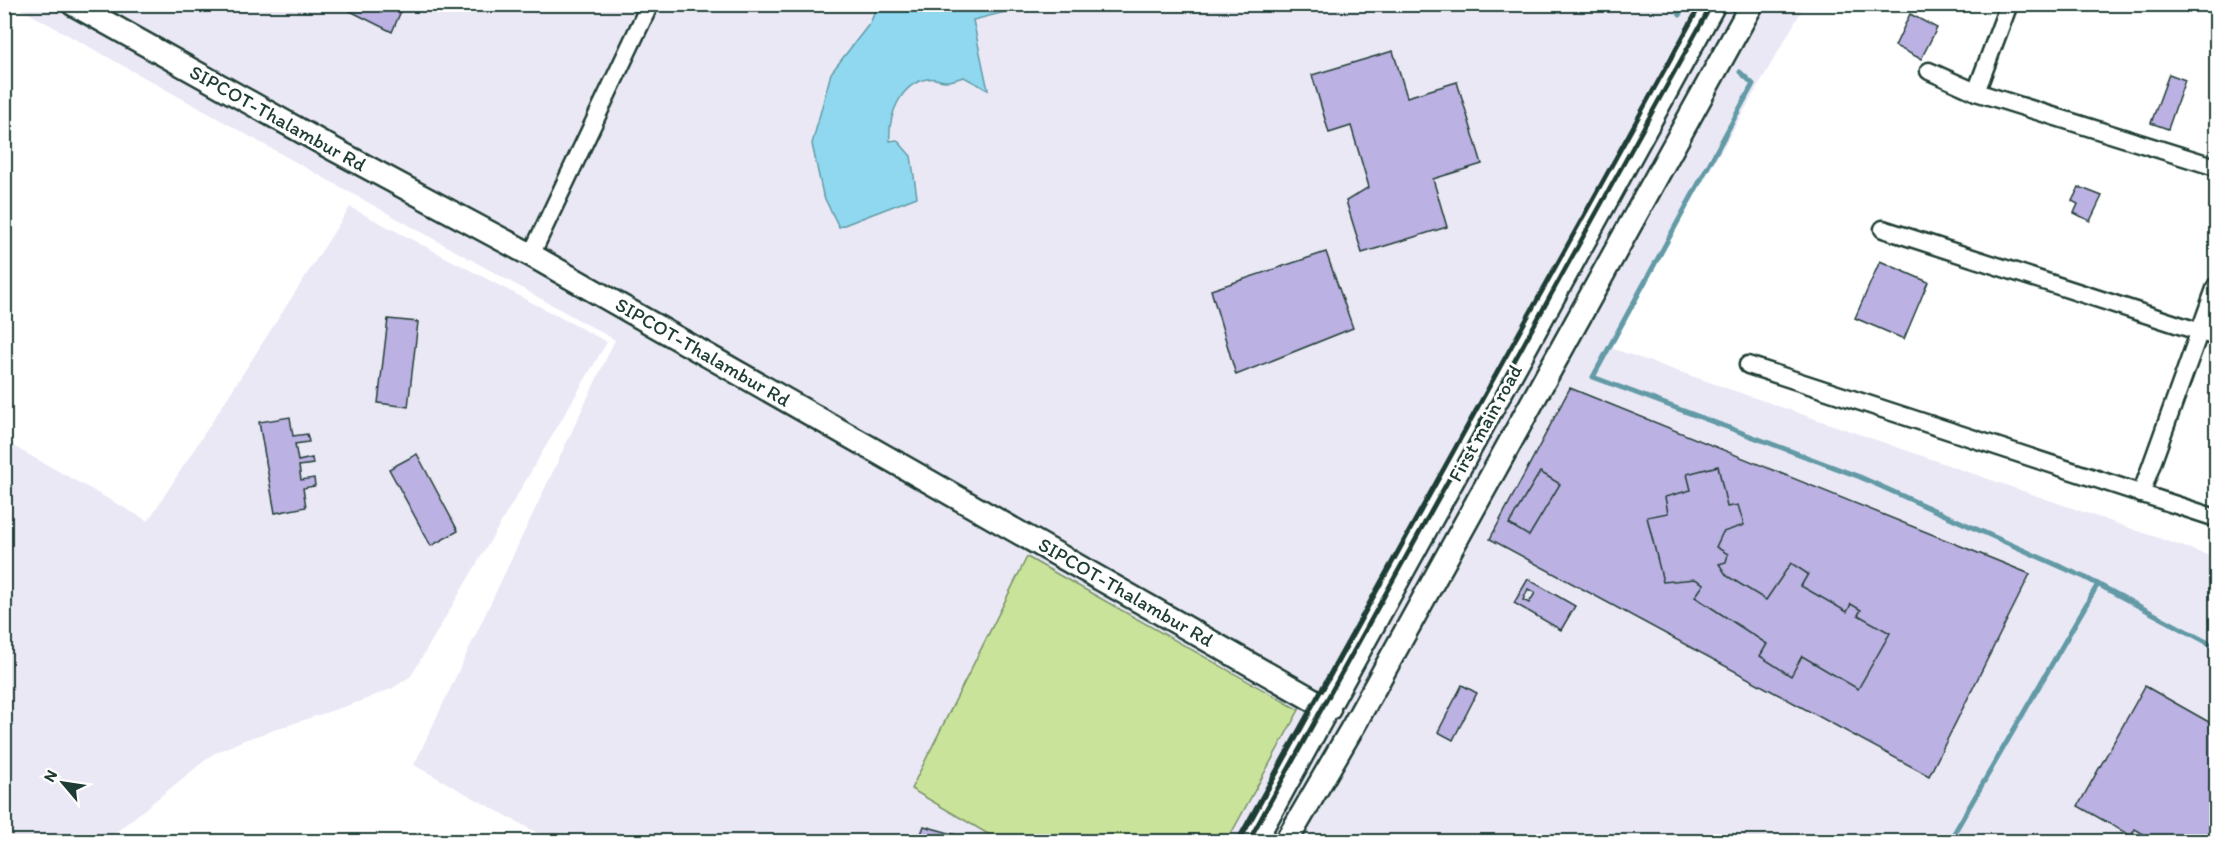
<svg xmlns="http://www.w3.org/2000/svg" width="2221" height="846" font-family="Itim,sans-serif">
<style>
.built{fill:#ebe8f6}
.green{fill:#c9e39a;stroke:#749067;stroke-width:1.5}
.water{fill:#8fd8f0;stroke:#629aa5;stroke-width:1.5}
.lines{fill:none;stroke-linecap:round;stroke-linejoin:round}
.stream{stroke:#629aa5;stroke-width:5}
.building{fill:#bbb1e2;stroke:#1f3d34;stroke-width:1.5;fill-rule:evenodd}
.street-casing{stroke:#1f3d34;stroke-width:21}
.secondary-casing{stroke:#1f3d34;stroke-width:27}
.street{stroke:#fff;stroke-width:16}
.secondary{stroke:#fff;stroke-width:22}
.rail{stroke:#1f3d34;stroke-width:4.5}
.labels{text-anchor:middle;stroke-width:6;stroke-linejoin:round;paint-order:stroke}
.street-label{font-size:20px;fill:#1f3d34;stroke:#fff}
</style>
<rect width="100%" height="100%" fill="#fff"/>
<filter id="ink" filterUnits="userSpaceOnUse"><feTurbulence type="fractalNoise" baseFrequency=".0167" numOctaves="2"/><feDisplacementMap in="SourceGraphic" scale="12" xChannelSelector="R" yChannelSelector="G"/><feConvolveMatrix kernelMatrix="1 2 1 2 8 2 1 2 1" color-interpolation-filters="sRGB"/></filter>
<g filter="url(#ink)">
<!-- built -->
<g class="built">
<path d="M 14,5 L 1805,5 L 1608,347 L 2216,558 L 2216,841 L 552,841 L 414,765 L 615,340 Z"/>
<path d="M 350,207 L 607,342 L 411,676 L 393,688 L 364,700 L 244,740 L 213,754 L 105,841 L 5,841 L 4,441 L 148,521 Z"/>
</g>
<!-- green -->
<path class="green" d="M 1027,557 L 1299,710 L 1227,841 L 1000,841 L 911,789 Z"/>
<!-- water -->
<path class="water" d="M 878,5 L 1033,5 L 973,20 L 988,90 L 964,77 C 958,78 951,82 946,81 C 939,81 934,77 927,79 C 900,84 888,116 890,141 L 897,140 L 911,156 L 917,197 L 839,227 L 823,195 L 812,144 L 831,73 L 870,23 Z"/>
<g class="lines">
<!-- stream -->
<g class="stream">
<path d="M 1673,4 L 1680,15"/>
<path d="M 1740,72 L 1753,84 L 1593,377 L 1860,477 L 2086,578 L 2216,647"/>
<path d="M 1327,680 L 1437,486"/>
<path d="M 1949,842 L 2098,584"/>
</g>
</g>
<!-- building -->
<g class="building">
<path d="M 336,4 L 404,4 L 392,32 Z"/>
<path d="M 1910,14 L 1937,28 L 1921,59 L 1895,46 Z"/>
<path d="M 1393,51 L 1407,97 L 1457,82 L 1482,164 L 1433,179 L 1447,227 L 1362,253 L 1346,201 L 1369,187 L 1351,126 L 1329,133 L 1312,75 Z"/>
<path d="M 2169,74 L 2185,80 L 2168,129 L 2151,123 Z"/>
<path d="M 2079,187 L 2102,196 L 2090,221 L 2074,213 L 2078,204 L 2072,201 Z"/>
<path d="M 1326,252 L 1353,328 L 1236,375 L 1211,290 Z"/>
<path d="M 1880,261 L 1928,282 L 1904,339 L 1855,318 Z"/>
<path d="M 388,319 L 418,322 L 408,407 L 378,403 Z"/>
<path d="M 1570,388 L 2030,574 L 1929,776 L 1490,539 Z"/>
<path d="M 290,417 L 293,436 L 307,434 L 309,442 L 295,444 L 298,461 L 312,458 L 313,464 L 299,466 L 301,480 L 314,478 L 315,486 L 303,488 L 306,507 L 275,513 L 259,422 Z"/>
<path d="M 417,454 L 458,531 L 431,546 L 389,469 Z"/>
<path d="M 1718,466 L 1727,507 L 1738,505 L 1744,525 L 1723,532 L 1716,547 L 1728,554 L 1726,562 L 1719,564 L 1727,576 L 1766,600 L 1791,563 L 1808,574 L 1801,586 L 1847,612 L 1851,604 L 1861,610 L 1858,615 L 1890,633 L 1858,689 L 1802,656 L 1791,676 L 1760,656 L 1767,644 L 1695,597 L 1704,584 L 1695,579 L 1663,582 L 1647,517 L 1668,513 L 1665,497 L 1691,490 L 1687,474 Z"/>
<path d="M 1540,472 L 1560,484 L 1529,536 L 1509,524 Z"/>
<path d="M 1528,579 L 1575,606 L 1561,630 L 1514,603 ZM 1528,589 L 1535,593 L 1529,603 L 1523,600 Z"/>
<path d="M 1462,685 L 1477,693 L 1453,740 L 1438,732 Z"/>
<path d="M 2145,686 L 2216,726 L 2216,835 L 2213,842 L 2157,842 L 2135,829 L 2131,836 L 2078,806 Z"/>
<path d="M 924,826 L 971,839 L 977,842 L 918,842 Z"/>
</g>
<g class="lines">
<defs>
<g id="street">
<path d="M 1929,71 L 1976,92 L 2216,167"/>
<path d="M 1976,92 L 2009,4"/>
<path d="M 1883,229 L 2216,337"/>
<path d="M 531,255 L 650,4"/>
<path d="M 1748,365 L 2216,518"/>
<path d="M 2141,494 L 2216,286"/>
</g>
<g id="secondary">
<path d="M 73,4 L 335,150 L 531,255 L 1329,709"/>
<path d="M 1254,842 L 1714,4"/>
<path d="M 1286,842 L 1354,725 L 1752,4"/>
</g>
</defs>
<!-- street casing -->
<use href="#street" class="street-casing"/>
<!-- secondary casing -->
<use href="#secondary" class="secondary-casing"/>
<!-- street -->
<use href="#street" class="street"/>
<!-- secondary -->
<use href="#secondary" class="secondary"/>
<!-- rail -->
<g class="rail">
<path d="M 1237,842 L 1701,4"/>
<path d="M 1248,842 L 1712,4"/>
</g>
</g>
</g>
<g class="labels">
<!-- street labels -->
<g class="street-label">
<text transform="translate(278 118) rotate(29)" y="7">SIPCOT-Thalambur Rd</text>
<text transform="translate(703 352) rotate(30)" y="7">SIPCOT-Thalambur Rd</text>
<text transform="translate(1485 423) rotate(-61)" y="7">First main road</text>
<text transform="translate(1126 592) rotate(30)" y="7">SIPCOT-Thalambur Rd</text>
</g>
</g>
<!-- margin -->
<rect width="2221" height="846" fill="none" stroke="#fff" stroke-width="24"/>
<rect x="12" y="12" width="2197" height="822" fill="none" stroke="#1f3d34" stroke-width="2" filter="url(#ink)"/>
<!-- north arrow -->
<g transform="translate(63 783) rotate(299)" stroke="#ffffff" stroke-width="4.5" paint-order="stroke">
<path d="M0-4.5L10 22L0 15L-10 22Z" fill="#1f3d34"/>
<text y="-9" font-size="16" font-weight="bold" text-anchor="middle" fill="#1f3d34">N</text>
</g>
</svg>
